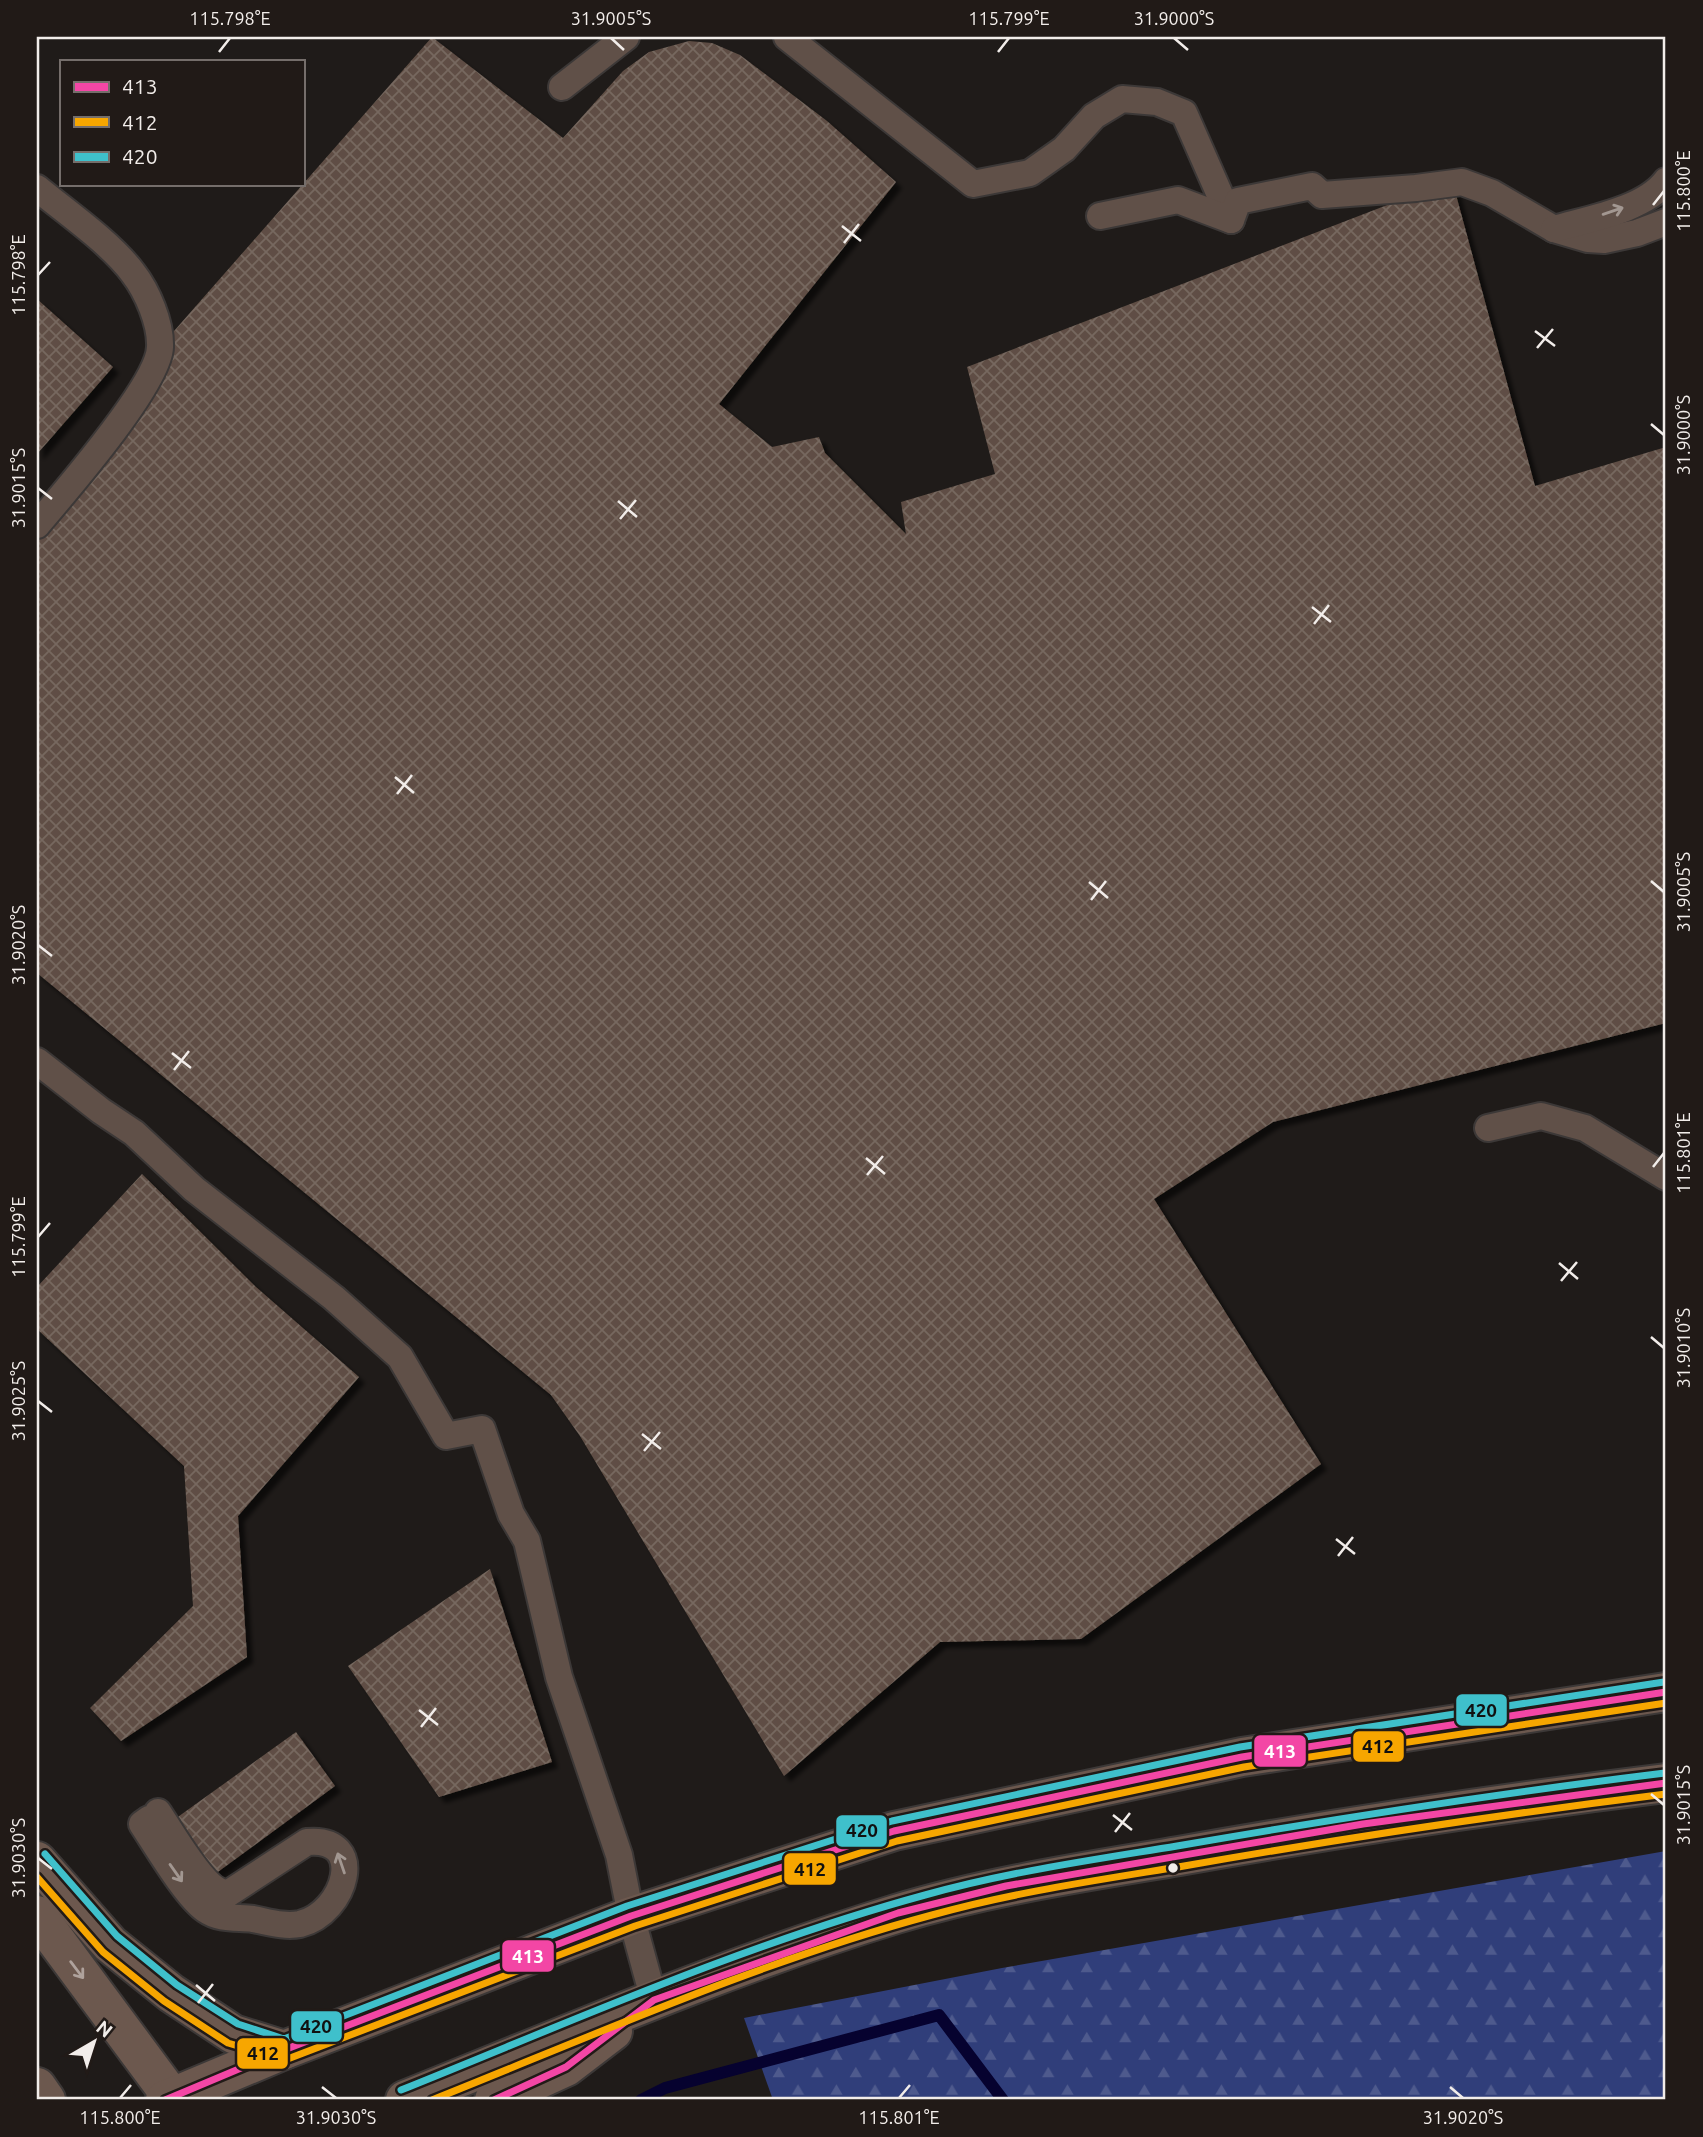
<svg xmlns="http://www.w3.org/2000/svg" width="1703" height="2137" font-family="Ubuntu,sans-serif">
<style>
.forest{fill:url(#forest-firs)}
.lines{fill:none;stroke-linecap:round;stroke-linejoin:round}
.stream{stroke:#06022f;stroke-width:12}
.building{fill:url(#building-cross-hatch);filter:url(#shadow)}
.lane-casing{stroke:#3c3837;stroke-width:30}
.primary-casing{stroke:#3c3837;stroke-width:42}
.lane{stroke:#605048;stroke-width:26}
.primary{stroke:#6c584e;stroke-width:38}
.bus-1-casing{stroke:#211a17;stroke-width:12}
.bus-2-casing{stroke:#211a17;stroke-width:12}
.bus-3-casing{stroke:#211a17;stroke-width:12}
.bus-1{stroke:#f346a5;stroke-width:7}
.bus-2{stroke:#f7a600;stroke-width:7}
.bus-3{stroke:#3fc0cb;stroke-width:7}
.oneway{stroke:#a29791}
.oneway2{stroke:#afa29c}
.ticks{fill:none;stroke:#f2edea;stroke-width:2.5}
.bus-dot{fill:#f2edea;stroke:#211a17;stroke-width:2.5}
.line-badge{stroke:#211a17;stroke-width:2.5}
.badge-label{font-size:19px;text-anchor:middle;font-weight:bold;fill:#fff}
.pale-badge-label{font-size:19px;text-anchor:middle;font-weight:bold;fill:#111}
.neatline{fill:none;stroke:#f2edea;stroke-width:2.5}
.ticks-label{font-size:18px;text-anchor:middle;fill:#f2edea}
</style>
<defs>
<pattern id="forest-firs" width="22" height="20" patternUnits="userSpaceOnUse" patternTransform="scale(1.75)"><rect width="22" height="20" fill="#303e7a"/><path d="M5 1l3.5 6h-7zM16 11l3.5 6h-7z" fill="#4e5a8d"/></pattern>
<pattern id="building-cross-hatch" width="8" height="8" patternUnits="userSpaceOnUse" patternTransform="scale(1.75)"><rect width="8" height="8" fill="#5f4e44"/><path d="M0 0l8 8M0 8l8-8" fill="none" stroke="#76685f"/></pattern>
<filter id="shadow"><feDropShadow dx="6" dy="6" stdDeviation="2" flood-color="#0009"/></filter>
</defs>
<rect width="100%" height="100%" fill="#1f1b19"/>
<!-- forest -->
<path class="forest" d="M 1666,1851 L 1666,2100 L 773,2100 L 744,2018 L 1002,1968 Z"/>
<g class="lines">
<!-- stream -->
<path class="stream" d="M 641,2100 L 665,2088 L 939,2015 L 1003,2100"/>
</g>
<!-- building -->
<g class="building">
<path d="M 432,37 L 563,138 L 623,71 L 649,52 L 689,41 L 712,43 L 740,55 L 827,121 L 896,182 L 719,404 L 772,447 L 819,437 L 825,453 L 906,534 L 901,502 L 995,474 L 967,367 L 1452,180 L 1535,486 L 1666,447 L 1666,1023 L 1273,1122 L 1154,1199 L 1321,1464 L 1081,1639 L 940,1642 L 784,1776 L 580,1436 L 551,1395 L 37,973 L 37,519 L 160,347 Z"/>
<path d="M 37,299 L 113,367 L 37,454 Z"/>
<path d="M 142,1174 L 256,1287 L 359,1377 L 238,1516 L 247,1657 L 121,1741 L 90,1708 L 193,1606 L 184,1466 L 37,1329 L 37,1287 Z"/>
<path d="M 490,1569 L 552,1762 L 439,1797 L 348,1666 Z"/>
<path d="M 296,1732 L 335,1786 L 215,1874 L 175,1819 Z"/>
</g>
<g class="lines">
<defs>
<g id="lane">
<path d="M 787,37 L 973,184 L 1030,173 L 1064,149 L 1094,116 L 1122,99 L 1157,102 L 1184,113 L 1231,220"/>
<path d="M 562,87 L 626,37"/>
<path d="M 37,188 C 66,212 111,243 133,273 C 147,291 161,323 160,347 C 159,384 64,493 37,525"/>
<path d="M 1100,216 L 1178,200 L 1231,220 L 1238,201 L 1312,186 L 1322,195 L 1416,188 L 1462,182 L 1492,193 L 1554,229 L 1588,239 L 1604,240 L 1637,233 L 1666,222"/>
<path d="M 1554,229 C 1588,219 1644,210 1666,181"/>
<path d="M 37,1061 L 101,1111 L 134,1133 L 194,1189 L 334,1298 L 400,1357 L 446,1436 L 482,1429 L 511,1514 L 527,1541 L 559,1677 L 619,1855 L 631,1916 L 654,2000"/>
<path d="M 1488,1128 L 1541,1116 L 1585,1128 L 1666,1177"/>
<path d="M 149,1819 L 142,1824 C 156,1845 187,1898 206,1910 C 220,1920 237,1917 253,1919 C 269,1922 284,1927 300,1924 C 346,1913 368,1836 307,1842 L 229,1893 C 206,1895 171,1831 158,1812"/>
</g>
<g id="primary">
<path d="M 37,1861 L 110,1944 L 171,1993 L 233,2034 L 284,2050"/>
<path d="M 37,1915 L 174,2100"/>
<path d="M 37,2087 L 46,2100"/>
<path d="M 165,2100 L 284,2050 L 631,1916 L 894,1831 L 1242,1757 L 1666,1692"/>
<path d="M 405,2100 C 567,2035 729,1965 896,1914 C 989,1886 1084,1872 1179,1856 C 1341,1827 1503,1803 1666,1783"/>
<path d="M 494,2100 L 566,2067 L 613,2031"/>
</g>
</defs>
<!-- lane casing -->
<use href="#lane" class="lane-casing"/>
<!-- primary casing -->
<use href="#primary" class="primary-casing"/>
<!-- lane -->
<use href="#lane" class="lane"/>
<!-- primary -->
<use href="#primary" class="primary"/>
<defs>
<g id="bus-1">
<path d="M 165,2100 L 284,2050 L 631,1916 L 894,1831 L 1242,1757 L 1666,1692"/>
<path d="M 494,2100 L 566,2067 L 654,2000 L 898,1913 L 1006,1886 L 1363,1824 L 1666,1783"/>
</g>
<g id="bus-2">
<path d="M 37,1877 L 103,1952 L 164,2001 L 228,2043 L 285,2060 L 635,1926 L 897,1841 L 1244,1767 L 1666,1703"/>
<path d="M 432,2100 C 597,2034 761,1961 932,1915 C 1014,1892 1099,1880 1184,1866 C 1344,1838 1505,1814 1666,1794"/>
</g>
<g id="bus-3">
<path d="M 45,1854 L 117,1936 L 177,1985 L 238,2024 L 284,2039 L 627,1906 L 892,1821 L 1240,1747 L 1664,1682"/>
<path d="M 401,2090 C 573,2021 745,1944 925,1895 C 1007,1872 1092,1860 1177,1846 C 1339,1818 1501,1793 1665,1773"/>
</g>
</defs>
<!-- bus-1 casing -->
<use href="#bus-1" class="bus-1-casing"/>
<!-- bus-2 casing -->
<use href="#bus-2" class="bus-2-casing"/>
<!-- bus-3 casing -->
<use href="#bus-3" class="bus-3-casing"/>
<!-- bus-1 -->
<use href="#bus-1" class="bus-1"/>
<!-- bus-2 -->
<use href="#bus-2" class="bus-2"/>
<!-- bus-3 -->
<use href="#bus-3" class="bus-3"/>
</g>
<!-- one-way arrows -->
<defs><path id="oneway-shaft" d="M-6 0H5M1.5-3L5.5 0L1.5 3" fill="none" stroke-width="1.6" stroke-linecap="round" stroke-linejoin="round" transform="scale(1.75)"/></defs>
<g class="oneway">
<use href="#oneway-shaft" transform="translate(1613 211) rotate(-19)"/>
<use href="#oneway-shaft" transform="translate(341 1863) rotate(-109)"/>
<use href="#oneway-shaft" transform="translate(176 1873) rotate(55)"/>
</g>
<use class="oneway2" href="#oneway-shaft" transform="translate(77 1970) rotate(53)"/>
<!-- ticks -->
<path class="ticks" d="M 611,38 L 624,50M 1174,38 L 1188,50M 219,52 L 230,38M 998,52 L 1009,38M 1653,205 L 1664,191M 842,226 L 861,241M 844,243 L 859,224M 38,275 L 50,262M 1535,331 L 1555,346M 1537,348 L 1553,329M 1651,424 L 1664,435M 38,488 L 52,499M 618,501 L 637,517M 620,519 L 636,500M 1312,607 L 1331,622M 1314,624 L 1329,605M 395,777 L 414,793M 397,794 L 412,775M 1651,881 L 1664,892M 1089,882 L 1108,898M 1091,900 L 1106,881M 38,945 L 52,956M 172,1053 L 191,1068M 174,1070 L 189,1051M 866,1158 L 885,1174M 1653,1167 L 1664,1153M 867,1175 L 883,1156M 38,1237 L 50,1223M 1559,1263 L 1578,1279M 1561,1281 L 1577,1262M 1651,1337 L 1664,1348M 38,1401 L 52,1412M 642,1434 L 661,1449M 644,1451 L 660,1432M 1336,1539 L 1355,1554M 1338,1556 L 1353,1537M 419,1710 L 438,1725M 421,1727 L 436,1708M 1651,1794 L 1664,1805M 1113,1815 L 1132,1830M 1115,1832 L 1130,1813M 38,1858 L 52,1869M 196,1985 L 215,2001M 198,2003 L 213,1984M 322,2087 L 336,2098M 1450,2087 L 1463,2098M 120,2098 L 131,2085M 899,2098 L 910,2085"/>
<!-- markers -->
<circle class="bus-dot" cx="1173" cy="1868" r="6"/>
<g class="line-badge">
<rect x="1455" y="1693" width="53" height="34" rx="7" fill="#3fc0cb"/>
<rect x="1352" y="1730" width="53" height="33" rx="7" fill="#f7a600"/>
<rect x="1253" y="1734" width="54" height="34" rx="7" fill="#f346a5"/>
<rect x="835" y="1814" width="53" height="34" rx="7" fill="#3fc0cb"/>
<rect x="783" y="1852" width="54" height="34" rx="7" fill="#f7a600"/>
<rect x="501" y="1939" width="54" height="34" rx="7" fill="#f346a5"/>
<rect x="290" y="2010" width="53" height="33" rx="7" fill="#3fc0cb"/>
<rect x="236" y="2037" width="53" height="33" rx="7" fill="#f7a600"/>
</g>
<g class="badge-label">
<text x="1280" y="1758">413</text>
<text x="528" y="1963">413</text>
</g>
<g class="pale-badge-label">
<text x="1481" y="1717">420</text>
<text x="1378" y="1753">412</text>
<text x="862" y="1837">420</text>
<text x="810" y="1876">412</text>
<text x="316" y="2033">420</text>
<text x="263" y="2060">412</text>
</g>
<!-- border -->
<rect width="1703" height="2137" fill="none" stroke="#211a17" stroke-width="77"/>
<!-- legend -->
<rect x="60" y="60" width="245" height="126" fill="#211a17" stroke="#756e6b" stroke-width="2"/>
<rect x="74" y="82" width="35" height="10" fill="#f346a5" stroke="#756e6b" stroke-width="2"/>
<text x="122" y="94" font-size="21" fill="#f2edea">413</text>
<rect x="74" y="117" width="35" height="10" fill="#f7a600" stroke="#756e6b" stroke-width="2"/>
<text x="122" y="130" font-size="21" fill="#f2edea">412</text>
<rect x="74" y="152" width="35" height="10" fill="#3fc0cb" stroke="#756e6b" stroke-width="2"/>
<text x="122" y="164" font-size="21" fill="#f2edea">420</text>
<!-- north arrow -->
<g transform="translate(94 2042) rotate(39)" stroke="#211a17" stroke-width="5" paint-order="stroke">
<path d="M0-5L12 26L0 18L-12 26Z" fill="#f2edea"/>
<text y="-10" font-size="19" font-weight="bold" text-anchor="middle" fill="#f2edea">N</text>
</g>
<rect x="38" y="38" width="1626" height="2060" class="neatline"/>
<g class="ticks-label">
<text x="230" y="25">115.798°E</text>
<text x="611" y="25">31.9005°S</text>
<text x="1009" y="25">115.799°E</text>
<text x="1174" y="25">31.9000°S</text>
<text transform="translate(1684 191) rotate(-90)" y="6">115.800°E</text>
<text transform="translate(19 275) rotate(-90)" y="6">115.798°E</text>
<text transform="translate(1684 435) rotate(-90)" y="6">31.9000°S</text>
<text transform="translate(19 488) rotate(-90)" y="6">31.9015°S</text>
<text transform="translate(1684 892) rotate(-90)" y="6">31.9005°S</text>
<text transform="translate(19 945) rotate(-90)" y="6">31.9020°S</text>
<text transform="translate(1684 1153) rotate(-90)" y="6">115.801°E</text>
<text transform="translate(19 1237) rotate(-90)" y="6">115.799°E</text>
<text transform="translate(1684 1348) rotate(-90)" y="6">31.9010°S</text>
<text transform="translate(19 1401) rotate(-90)" y="6">31.9025°S</text>
<text transform="translate(1684 1805) rotate(-90)" y="6">31.9015°S</text>
<text transform="translate(19 1858) rotate(-90)" y="6">31.9030°S</text>
<text x="120" y="2124">115.800°E</text>
<text x="336" y="2124">31.9030°S</text>
<text x="899" y="2124">115.801°E</text>
<text x="1463" y="2124">31.9020°S</text>
</g>
</svg>
